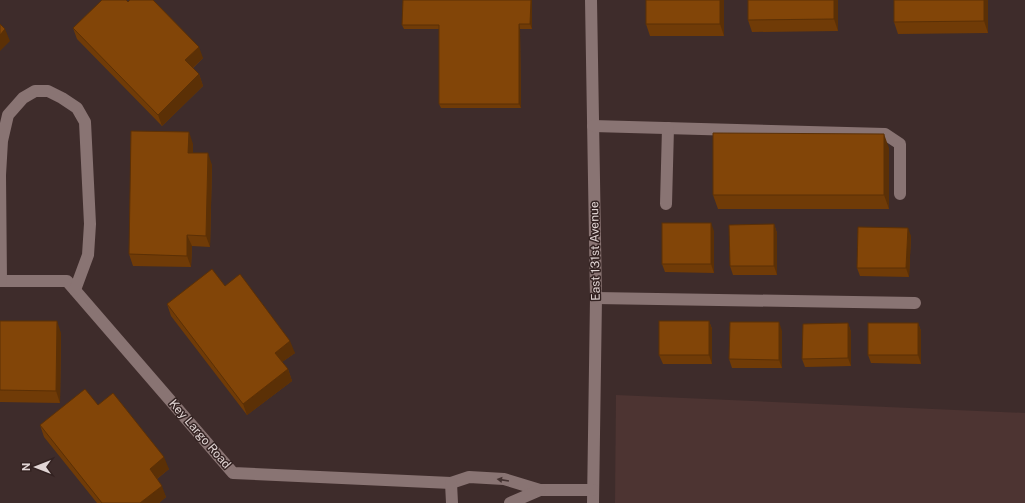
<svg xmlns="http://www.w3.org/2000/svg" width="1025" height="503" font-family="'Public Sans',sans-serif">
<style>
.built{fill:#4d3432}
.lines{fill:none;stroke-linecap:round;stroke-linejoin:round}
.minor{stroke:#897473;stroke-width:12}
.wall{fill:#703b07}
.shaded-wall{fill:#5b3006}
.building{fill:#824508;stroke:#5b3006}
.oneway{fill:#443231}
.labels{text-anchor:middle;stroke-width:3;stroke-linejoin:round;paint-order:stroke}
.street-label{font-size:12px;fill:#e1d5d4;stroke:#332221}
</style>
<rect width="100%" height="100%" fill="#3e2c2b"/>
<!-- built -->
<path class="built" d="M 616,395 L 1025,413 L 1025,503 L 615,503 Z"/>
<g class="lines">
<!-- minor -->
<g class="minor">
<path d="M 591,0 L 596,298 L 593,503"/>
<path d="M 593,126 L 885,134 L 900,144 L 900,194"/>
<path d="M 666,204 L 668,128"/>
<path d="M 0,281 L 67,281 L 233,473 L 451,483 L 469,477 L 504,479 L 540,490 L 593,490"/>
<path d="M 1,281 L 0,175 L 2,141 L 8,115 L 23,98 L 35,91 L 48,91 L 62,98 L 77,108 L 85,122 L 90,224 L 88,255 L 75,290"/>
<path d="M 596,298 L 915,303"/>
<path d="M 451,483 L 452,503"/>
<path d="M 510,503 L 540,490"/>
</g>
</g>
<!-- wall -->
<g class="wall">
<path d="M 403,0 L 532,0 L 532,29 L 520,29 L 521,108 L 441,108 L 439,104 L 439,29 L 404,29 L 402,25 Z"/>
<path d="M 646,0 L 724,0 L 724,36 L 650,36 L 646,24 Z"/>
<path d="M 748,0 L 838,0 L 838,31 L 752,32 L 748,20 Z"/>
<path d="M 894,0 L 988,0 L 988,33 L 898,34 L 894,22 Z"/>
<path d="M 128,2 L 203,58 L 193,68 L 199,74 L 203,86 L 162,126 L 77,39 L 73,28 Z"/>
<path d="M 193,144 L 193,153 L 212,165 L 210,247 L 192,246 L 191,267 L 133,266 L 129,254 Z"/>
<path d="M 889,148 L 889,209 L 718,209 L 713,195 Z"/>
<path d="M 774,224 L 777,233 L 777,275 L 733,275 L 730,266 Z"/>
<path d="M 714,231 L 714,273 L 665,272 L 662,264 Z"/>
<path d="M 911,236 L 909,277 L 860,276 L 857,268 Z"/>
<path d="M 225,286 L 295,353 L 282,362 L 288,369 L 292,381 L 247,415 L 171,316 L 167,304 Z"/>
<path d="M 0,321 L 61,333 L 60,403 L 0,402 Z"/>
<path d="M 709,321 L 712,329 L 712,364 L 663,364 L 659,355 Z"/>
<path d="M 848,323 L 851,332 L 851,366 L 805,367 L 802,359 Z"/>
<path d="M 918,323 L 921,331 L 921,364 L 871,363 L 868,355 Z"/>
<path d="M 782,331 L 782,368 L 732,368 L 729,359 Z"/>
<path d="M 98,405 L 169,469 L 157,479 L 166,497 L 159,503 L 97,503 L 44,437 L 40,425 Z"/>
</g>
<!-- shaded-wall -->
<g class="shaded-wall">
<path d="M 531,0 L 532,0 L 532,29 L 530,24 Z"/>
<path d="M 720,0 L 724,0 L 724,36 L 720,24 Z"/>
<path d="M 834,0 L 838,0 L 838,31 L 834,19 Z"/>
<path d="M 984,0 L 988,0 L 988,33 L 984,21 Z"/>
<path d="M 519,24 L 520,29 L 521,108 L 519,104 Z"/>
<path d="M 5,29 L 10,41 L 0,51 L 0,35 Z"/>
<path d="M 199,47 L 203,58 L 189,71 L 185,60 Z"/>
<path d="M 199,74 L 203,86 L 162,126 L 158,115 Z"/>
<path d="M 189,132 L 193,144 L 193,164 L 188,153 Z"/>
<path d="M 884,134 L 889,148 L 889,209 L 884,195 Z"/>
<path d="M 208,153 L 212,165 L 210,247 L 206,236 Z"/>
<path d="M 711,223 L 714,231 L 714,273 L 711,264 Z"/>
<path d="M 774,224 L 777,233 L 777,275 L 774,266 Z"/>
<path d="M 908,228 L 911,236 L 909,277 L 906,268 Z"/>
<path d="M 187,235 L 192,246 L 191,267 L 187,256 Z"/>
<path d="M 57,321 L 61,333 L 60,403 L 56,391 Z"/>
<path d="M 709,321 L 712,329 L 712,364 L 709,355 Z"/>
<path d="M 779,322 L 782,331 L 782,368 L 779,360 Z"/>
<path d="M 848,323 L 851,332 L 851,366 L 848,358 Z"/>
<path d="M 918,323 L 921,331 L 921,364 L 918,355 Z"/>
<path d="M 290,341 L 295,353 L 279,364 L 275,353 Z"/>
<path d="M 288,369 L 292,381 L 247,415 L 243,404 Z"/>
<path d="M 164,457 L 169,469 L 154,481 L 150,469 Z"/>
<path d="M 162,486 L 166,497 L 159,503 L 140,503 Z"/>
</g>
<!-- building -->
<g class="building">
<path d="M 102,0 L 126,0 L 128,2 L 130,0 L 153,0 L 199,47 L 185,60 L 199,74 L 158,115 L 73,28 Z"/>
<path d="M 403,0 L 531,0 L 530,24 L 519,24 L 519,104 L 439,104 L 439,25 L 402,25 Z"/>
<rect x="646" y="0" width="74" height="24"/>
<path d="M 748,0 L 834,0 L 834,19 L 748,20 Z"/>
<path d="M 894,0 L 984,0 L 984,21 L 894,22 Z"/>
<path d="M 0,24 L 5,29 L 0,35 Z"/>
<path d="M 131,131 L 189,132 L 188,153 L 208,153 L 206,236 L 187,235 L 187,256 L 129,254 Z"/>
<path d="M 713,133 L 884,134 L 884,195 L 713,195 Z"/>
<rect x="662" y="223" width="49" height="41"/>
<path d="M 774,224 L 774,266 L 730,266 L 729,225 Z"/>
<path d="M 858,227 L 908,228 L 906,268 L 857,268 Z"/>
<path d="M 212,269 L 225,286 L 240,274 L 290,341 L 275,353 L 288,369 L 243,404 L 167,304 Z"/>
<path d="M 0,321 L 57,321 L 56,391 L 0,390 Z"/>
<rect x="659" y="321" width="50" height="34"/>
<path d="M 730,322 L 779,322 L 779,360 L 729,359 Z"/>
<path d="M 848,323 L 848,358 L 802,359 L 803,324 Z"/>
<rect x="868" y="323" width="50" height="32"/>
<path d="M 85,389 L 98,405 L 113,393 L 164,457 L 150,469 L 162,486 L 140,503 L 102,503 L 40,425 Z"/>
</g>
<!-- one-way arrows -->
<defs><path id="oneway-solid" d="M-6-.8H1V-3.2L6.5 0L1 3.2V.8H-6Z"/></defs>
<use class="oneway" href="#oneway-solid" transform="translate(503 480) rotate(-171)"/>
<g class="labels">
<!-- street labels -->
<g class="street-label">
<text transform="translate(595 251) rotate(-91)" y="4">East 131st Avenue</text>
<text transform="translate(200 434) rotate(49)" y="4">Key Largo Road</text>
</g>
</g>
<!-- north arrow -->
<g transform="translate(36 467) rotate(270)" stroke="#332221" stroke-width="3" paint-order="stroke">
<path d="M0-3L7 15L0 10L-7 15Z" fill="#e1d5d4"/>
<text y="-6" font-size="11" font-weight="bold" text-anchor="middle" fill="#e1d5d4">N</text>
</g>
</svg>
